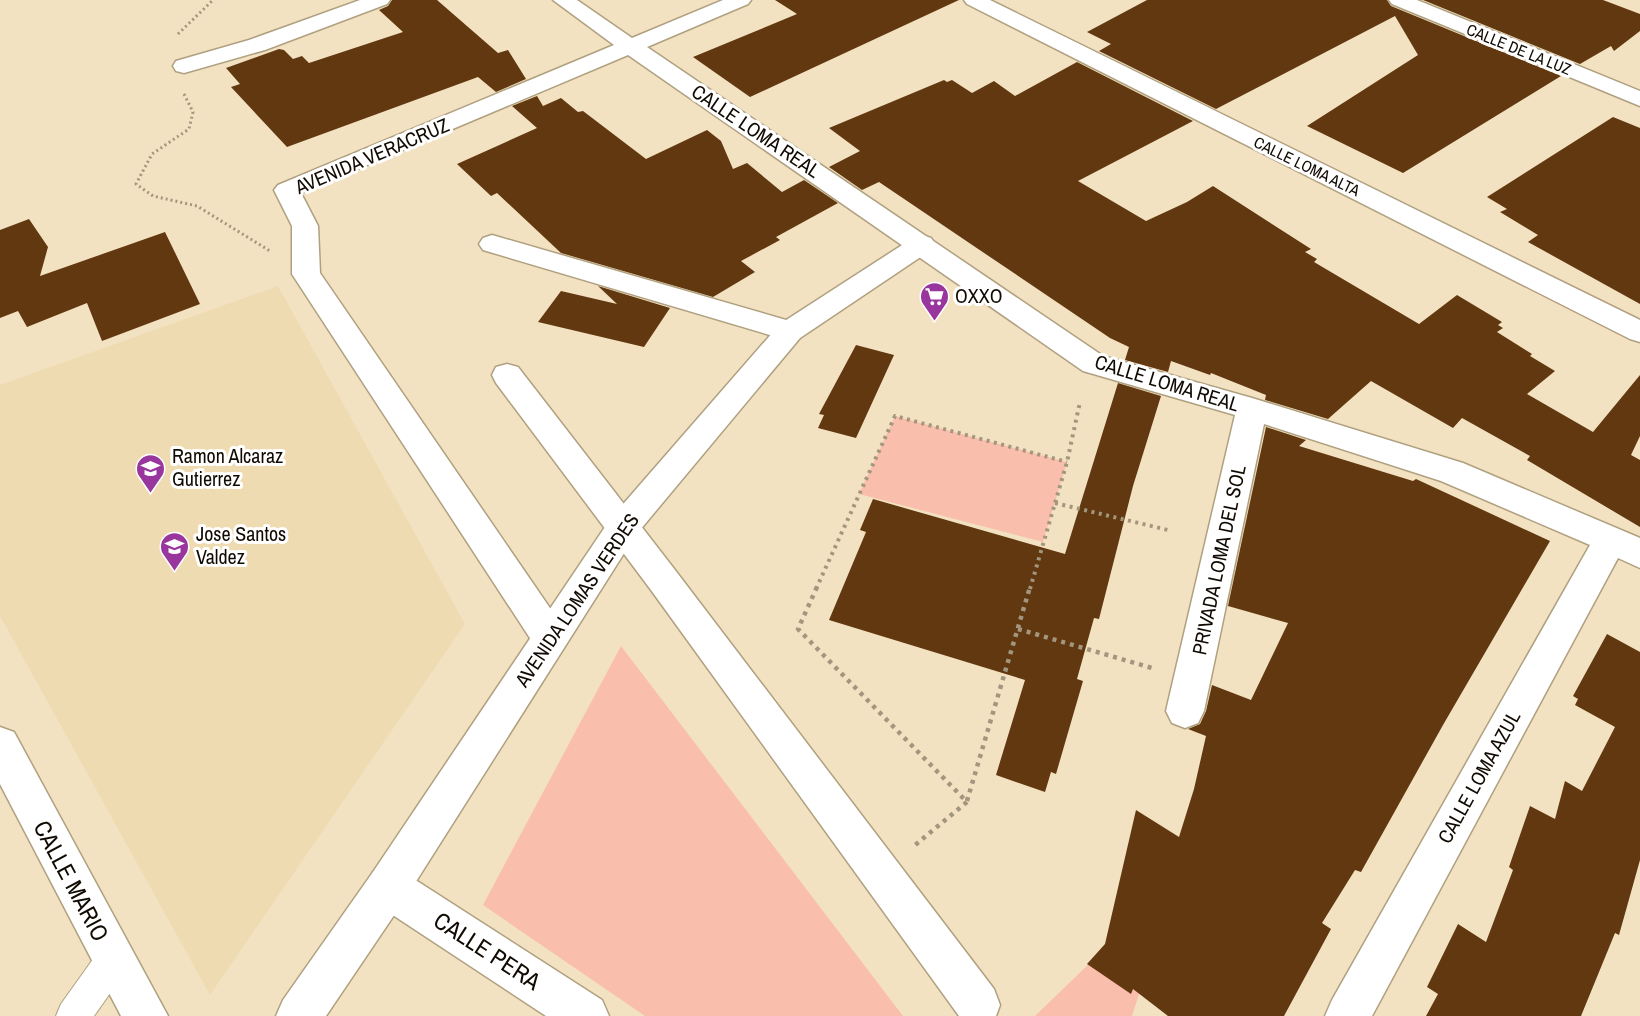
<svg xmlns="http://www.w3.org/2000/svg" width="1640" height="1016" font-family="'Archivo Narrow',sans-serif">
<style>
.built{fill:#efdbb2}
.green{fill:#fabead}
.building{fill:#613810}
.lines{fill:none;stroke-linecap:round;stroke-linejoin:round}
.lane-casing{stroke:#afa080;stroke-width:2}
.street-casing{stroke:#afa080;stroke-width:3}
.secondary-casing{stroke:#afa080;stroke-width:3}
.path-far2{stroke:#a3967e;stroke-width:3;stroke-dasharray:2 3;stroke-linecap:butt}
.path-far1{stroke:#a3967e;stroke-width:4;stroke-dasharray:3 4.5;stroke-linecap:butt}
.path{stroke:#a3967e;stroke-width:4.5;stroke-dasharray:4 5;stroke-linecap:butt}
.lane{fill:#fff;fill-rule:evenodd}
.street{fill:#fff;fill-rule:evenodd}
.secondary{fill:#fff;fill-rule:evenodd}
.labels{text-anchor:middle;stroke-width:6;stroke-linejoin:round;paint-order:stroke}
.far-street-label{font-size:16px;fill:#100a02;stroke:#fff}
.street-label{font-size:20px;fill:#100a02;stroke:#fff}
.poi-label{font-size:20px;fill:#100a02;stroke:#fff;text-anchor:start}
.near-street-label{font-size:24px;fill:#100a02;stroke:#fff}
</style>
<rect width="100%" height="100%" fill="#f3e2c1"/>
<!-- built -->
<path class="built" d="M 278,286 L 465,624 L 210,995 L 0,616 L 0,385 Z"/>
<!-- green -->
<g class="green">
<path d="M 895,416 L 1067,462 L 1043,542 L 859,494 Z"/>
<path d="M 621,646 L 903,1016 L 645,1016 L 483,905 Z"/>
<path d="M 1092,961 L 1145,975 L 1132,1016 L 1035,1016 Z"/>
</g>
<!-- building -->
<g class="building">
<path d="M 392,0 L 437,0 L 498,53 L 508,50 L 526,79 L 496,92 L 478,77 L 287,147 L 231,87 L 240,84 L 226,68 L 279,49 L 284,50 L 293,59 L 302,56 L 309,63 L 403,32 L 379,10 L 388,6 Z"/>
<path d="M 775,0 L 959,0 L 750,97 L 693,57 L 797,14 Z"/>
<path d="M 1147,0 L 1387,0 L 1391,6 L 1561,76 L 1403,173 L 1307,126 L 1418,55 L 1395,16 L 1216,109 L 1099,51 L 1111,44 L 1087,32 Z"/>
<path d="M 1423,0 L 1603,0 L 1640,14 L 1640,31 L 1614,51 L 1611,46 L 1580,64 Z"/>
<path d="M 1077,62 L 1193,121 L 1078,181 L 1146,221 L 1187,202 L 1213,186 L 1311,249 L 1305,252 L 1317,259 L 1314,262 L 1419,324 L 1457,295 L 1502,322 L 1498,325 L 1503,328 L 1497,332 L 1532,354 L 1530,356 L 1555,371 L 1527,394 L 1593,432 L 1640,375 L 1640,436 L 1631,455 L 1640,460 L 1640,527 L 1527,460 L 1530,456 L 1462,418 L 1453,428 L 1371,381 L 1328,419 L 1265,400 L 1266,395 L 1211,373 L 1210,375 L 1171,361 L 1168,372 L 1125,360 L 1129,347 L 1110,338 L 879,182 L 862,190 L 829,167 L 860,151 L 829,128 L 944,80 L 947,82 L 952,80 L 972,93 L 994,81 L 1015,96 Z"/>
<path d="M 537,96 L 543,106 L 561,98 L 578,112 L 583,111 L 646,159 L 707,130 L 721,141 L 733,169 L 747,163 L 782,192 L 804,180 L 838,203 L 776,237 L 780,240 L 741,261 L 755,272 L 713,297 L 561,253 L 497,193 L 491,196 L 457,164 L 537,128 L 512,106 Z"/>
<path d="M 1613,117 L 1640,128 L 1640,304 L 1528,242 L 1538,235 L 1500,212 L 1507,209 L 1487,197 Z"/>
<path d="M 29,219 L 48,247 L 40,276 L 165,232 L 200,304 L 102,341 L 87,303 L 27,327 L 18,311 L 0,318 L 0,230 Z"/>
<path d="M 598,286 L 670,308 L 644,347 L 538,322 L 561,291 L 617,304 Z"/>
<path d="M 856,345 L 894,355 L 856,438 L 818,428 L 824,415 L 819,414 Z"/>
<path d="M 1118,383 L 1161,396 L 1133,486 L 1099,619 L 1094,618 L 1077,679 L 1083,681 L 1056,774 L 1051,772 L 1045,792 L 996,775 L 1025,680 L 829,620 L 866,532 L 860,530 L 873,499 L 1065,554 Z"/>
<path d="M 1266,427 L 1306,440 L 1299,446 L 1413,481 L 1416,479 L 1550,541 L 1443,725 L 1361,872 L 1355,870 L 1322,923 L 1331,929 L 1284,1016 L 1168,1016 L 1133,989 L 1131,994 L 1087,964 L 1105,944 L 1136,810 L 1179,837 L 1194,789 L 1206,736 L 1188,729 L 1200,724 L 1206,711 L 1212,685 L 1251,700 L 1288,623 L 1228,606 Z"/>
<path d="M 1607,634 L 1640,652 L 1640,860 L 1619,935 L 1615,933 L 1581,1016 L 1426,1016 L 1438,994 L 1427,987 L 1458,924 L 1486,942 L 1513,870 L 1509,867 L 1530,806 L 1555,819 L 1565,781 L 1582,791 L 1615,727 L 1575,705 L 1578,699 L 1573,696 Z"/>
</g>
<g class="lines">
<defs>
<path id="lane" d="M 113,943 L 125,948 L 130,960 L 125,972 L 94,1016 L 56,1016 L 61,1004 L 101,948 Z"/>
<g id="street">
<path d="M 360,0 L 390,0 L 387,4 L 265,50 L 184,73 L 176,71 L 173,66 L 176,61 L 249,40 Z"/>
<path d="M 553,0 L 577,0 L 632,38 L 723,0 L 751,0 L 748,4 L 647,47 L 1103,356 L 1252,398 L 1463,463 L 1640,538 L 1640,568 L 1618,558 L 1372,1016 L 1325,1016 L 1332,1000 L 1590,545 L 1441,481 L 1264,424 L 1204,711 L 1198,723 L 1185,728 L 1172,723 L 1166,711 L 1235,415 L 1083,371 L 628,55 L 301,193 L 318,226 L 320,273 L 563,627 L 568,638 L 563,649 L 550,654 L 537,649 L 292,274 L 292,226 L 274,190 L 278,185 L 614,45 Z"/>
<path d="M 964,0 L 990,0 L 1640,320 L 1640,342 L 1630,339 L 967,4 Z"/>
<path d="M 1389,0 L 1417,0 L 1640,91 L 1640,106 L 1392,4 Z"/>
<path d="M 492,235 L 800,324 L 804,331 L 800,338 L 790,341 L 483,250 L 479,244 L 483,238 Z"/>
<path d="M 507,364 L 518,367 L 675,570 L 994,989 L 1000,1005 L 996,1016 L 959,1016 L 651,590 L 496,383 L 492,375 L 496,367 Z"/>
<path d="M 0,727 L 14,732 L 168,1016 L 121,1016 L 0,784 Z"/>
<path d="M 388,866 L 403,872 L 602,1000 L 609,1016 L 546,1016 L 373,902 L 367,887 L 373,872 Z"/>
</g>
<path id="secondary" d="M 922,235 L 931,238 L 935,244 L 931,250 L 800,338 L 635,536 L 403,902 L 326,1016 L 276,1016 L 283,1000 L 373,872 L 611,518 L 780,324 L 913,238 Z"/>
</defs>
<!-- lane casing -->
<use href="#lane" class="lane-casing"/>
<!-- street casing -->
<use href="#street" class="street-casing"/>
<!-- secondary casing -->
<use href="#secondary" class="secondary-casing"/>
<!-- path-far2 -->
<g class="path-far2">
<path d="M 178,34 L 213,0"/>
<path d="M 184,94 L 193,112 L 189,129 L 152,154 L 136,184 L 153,196 L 197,206 L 270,251"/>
</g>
<!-- path-far1 -->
<g class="path-far1">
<path d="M 1055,503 L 1168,530"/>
<path d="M 816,589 L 895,416 L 1067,462"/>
<path d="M 1030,589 L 1067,462 L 1080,402"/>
</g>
<!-- path -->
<g class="path">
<path d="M 817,587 L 798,629 L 967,802 L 914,846"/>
<path d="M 1018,629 L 1152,668"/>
<path d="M 967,801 L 1030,587"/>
</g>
<!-- lane -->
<use href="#lane" class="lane"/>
<!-- street -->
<use href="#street" class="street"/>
<!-- secondary -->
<use href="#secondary" class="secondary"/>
</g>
<!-- icons -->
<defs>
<symbol id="supermarket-pin" viewBox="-11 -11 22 30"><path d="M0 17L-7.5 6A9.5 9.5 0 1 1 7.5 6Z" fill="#99369d" stroke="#fff"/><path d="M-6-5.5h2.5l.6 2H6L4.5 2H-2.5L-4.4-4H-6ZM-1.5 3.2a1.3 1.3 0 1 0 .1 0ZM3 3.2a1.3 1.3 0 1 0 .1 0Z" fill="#fff"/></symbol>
<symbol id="school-pin" viewBox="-11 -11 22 30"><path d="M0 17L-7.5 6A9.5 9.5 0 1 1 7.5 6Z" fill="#99369d" stroke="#fff"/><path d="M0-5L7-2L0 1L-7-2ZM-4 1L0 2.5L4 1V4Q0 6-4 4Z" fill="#fff"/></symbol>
</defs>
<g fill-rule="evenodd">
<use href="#supermarket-pin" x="918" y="280" width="33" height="45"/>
<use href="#school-pin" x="134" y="452" width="33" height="45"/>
<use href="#school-pin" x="158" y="530" width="33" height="45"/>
</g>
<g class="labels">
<!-- far-street labels -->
<g class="far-street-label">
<text transform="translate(1519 49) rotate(22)" y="6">CALLE DE LA LUZ</text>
<text transform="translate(1307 166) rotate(26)" y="6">CALLE LOMA ALTA</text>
</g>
<!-- street labels -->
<g class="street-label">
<text transform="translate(756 131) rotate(34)" y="7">CALLE LOMA REAL</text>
<text transform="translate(372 156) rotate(-23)" y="7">AVENIDA VERACRUZ</text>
<text transform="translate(1167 383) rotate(17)" y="7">CALLE LOMA REAL</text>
<text transform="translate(1219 560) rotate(-78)" y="7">PRIVADA LOMA DEL SOL</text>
<text transform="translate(577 600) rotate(-56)" y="7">AVENIDA LOMAS VERDES</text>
<text transform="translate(1479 777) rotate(-61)" y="7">CALLE LOMA AZUL</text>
</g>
<!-- poi labels -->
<g class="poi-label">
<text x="955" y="303">OXXO</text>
<text x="172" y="463">Ramon Alcaraz<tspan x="172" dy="23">Gutierrez</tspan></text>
<text x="196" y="541">Jose Santos<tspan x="196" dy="23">Valdez</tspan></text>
</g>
<!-- near-street labels -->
<g class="near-street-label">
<text transform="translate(71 881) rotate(62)" y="8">CALLE MARIO</text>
<text transform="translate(487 951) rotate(33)" y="8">CALLE PERA</text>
</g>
</g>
</svg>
